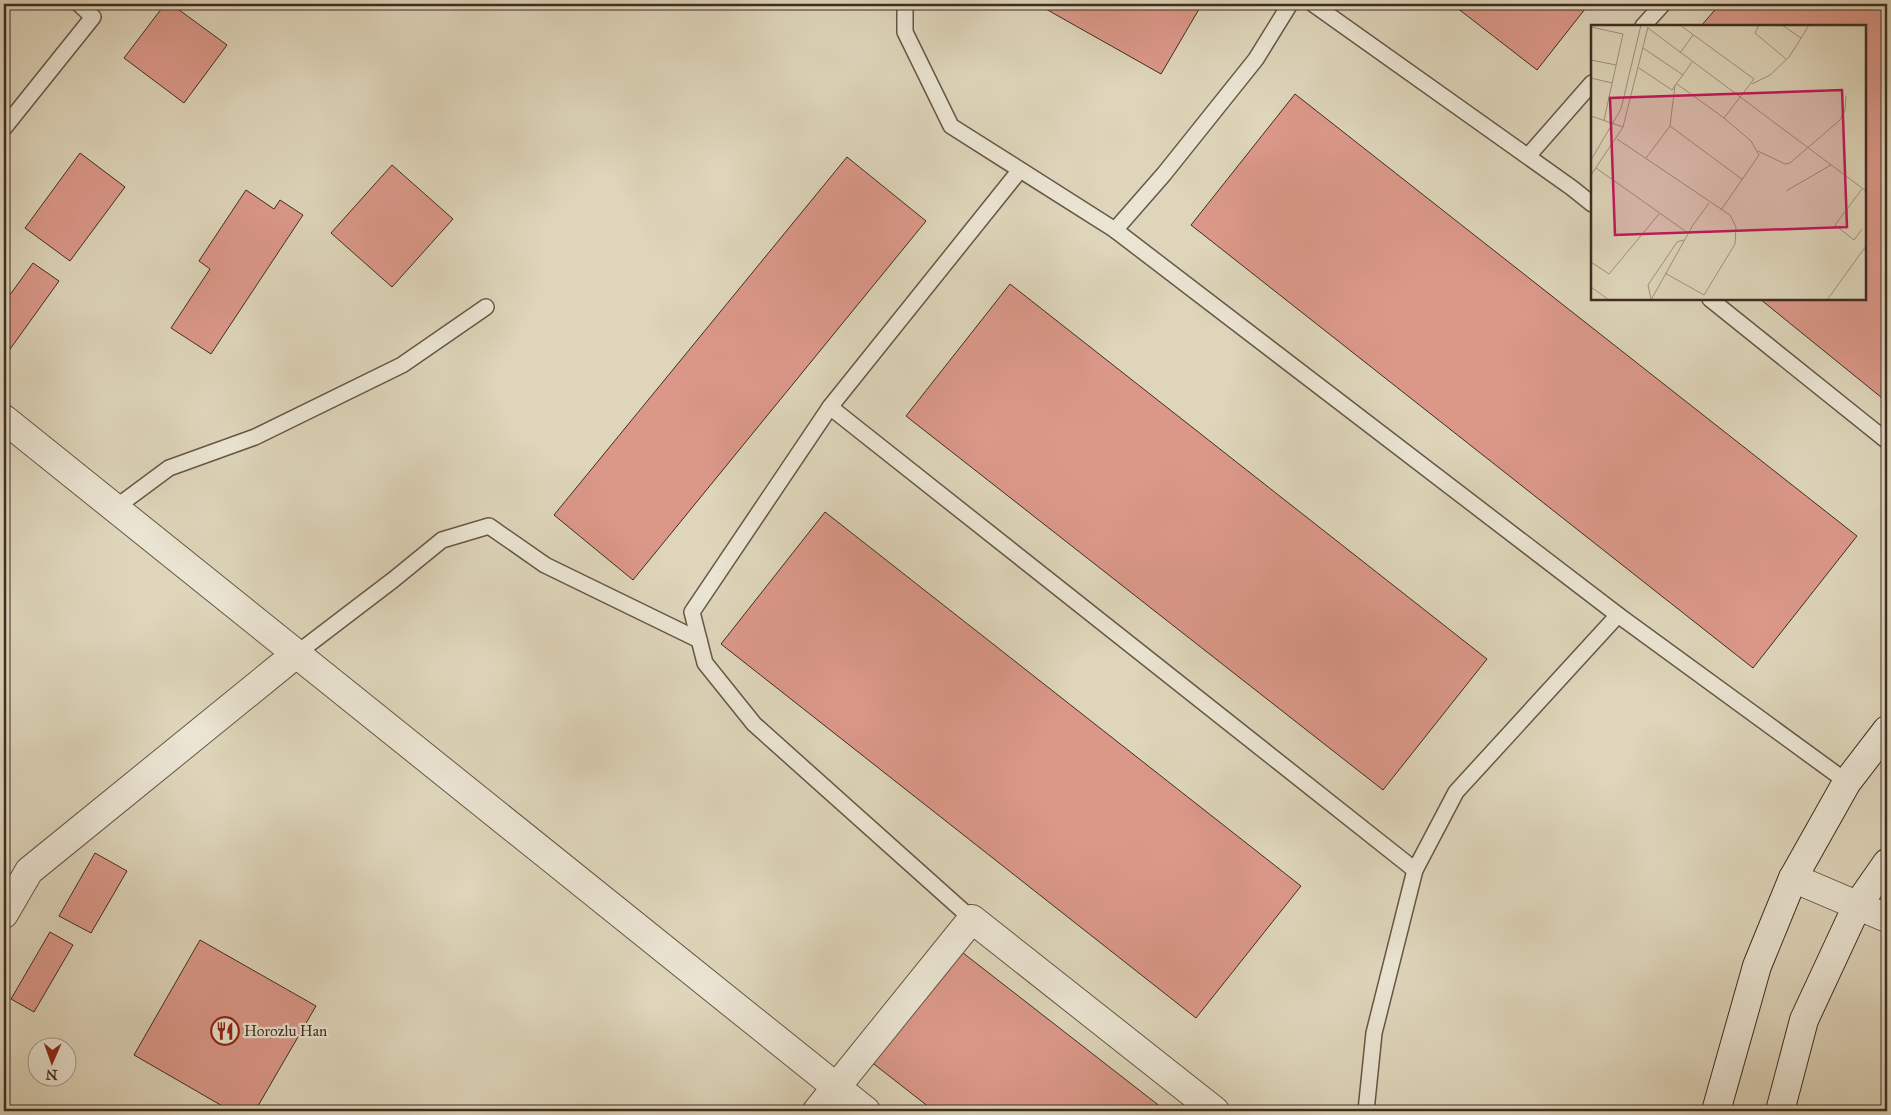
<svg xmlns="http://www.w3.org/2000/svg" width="1891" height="1115" font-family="'IM FELL Great Primer',serif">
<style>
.building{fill:#db9889;stroke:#3f2d21}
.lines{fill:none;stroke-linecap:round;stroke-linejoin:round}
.lane-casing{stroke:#675747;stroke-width:18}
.street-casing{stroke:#675747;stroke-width:30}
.secondary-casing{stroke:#3f2d21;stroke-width:30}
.lane{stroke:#eae4d2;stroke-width:15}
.street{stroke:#eae4d2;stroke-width:28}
.secondary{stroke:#eae4d2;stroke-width:28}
.labels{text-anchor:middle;stroke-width:4.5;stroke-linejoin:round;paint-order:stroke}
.poi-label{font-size:15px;fill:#3f2d21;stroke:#eae4d2;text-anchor:start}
.inset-road{fill:none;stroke:#9e927d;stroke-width:1}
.view{fill:#c2185b;fill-opacity:0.15;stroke:#c2185b;stroke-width:2.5}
.inset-edge{fill:none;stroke:#3f2d21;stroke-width:2.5}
</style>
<rect width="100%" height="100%" fill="#ded5ba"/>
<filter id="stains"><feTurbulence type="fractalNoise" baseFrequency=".004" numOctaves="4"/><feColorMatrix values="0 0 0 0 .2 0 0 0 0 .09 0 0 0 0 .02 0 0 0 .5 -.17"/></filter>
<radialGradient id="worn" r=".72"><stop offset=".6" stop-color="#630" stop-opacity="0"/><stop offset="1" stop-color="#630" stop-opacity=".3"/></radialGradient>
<!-- building -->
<g class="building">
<path d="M 165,4 L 171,4 L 227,45 L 184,103 L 124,58 Z"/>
<path d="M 1037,4 L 1202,4 L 1161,74 Z"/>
<path d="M 1452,4 L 1589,4 L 1537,70 Z"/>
<path d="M 1720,4 L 1887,4 L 1887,402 L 1760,299 L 1865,299 L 1865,26 L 1701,26 Z"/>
<path d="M 1295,94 L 1857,536 L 1753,668 L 1191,225 Z"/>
<path d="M 80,153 L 125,187 L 70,261 L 25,228 Z"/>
<path d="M 847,157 L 926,221 L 633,580 L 554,515 Z"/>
<path d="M 392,165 L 453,219 L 392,287 L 331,233 Z"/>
<path d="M 246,190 L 274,209 L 280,200 L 303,215 L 211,354 L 171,328 L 210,269 L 199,261 Z"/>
<path d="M 33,263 L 59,281 L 8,352 L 4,349 L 4,303 Z"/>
<path d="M 1010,284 L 1487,659 L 1383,790 L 906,416 Z"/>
<path d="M 825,512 L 1301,886 L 1196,1018 L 721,644 Z"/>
<path d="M 95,853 L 127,871 L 91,933 L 59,916 Z"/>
<path d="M 50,932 L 73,945 L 34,1012 L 11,999 Z"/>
<path d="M 200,940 L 316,1006 L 255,1111 L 231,1111 L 134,1055 Z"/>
<path d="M 958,949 L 1166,1111 L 934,1111 L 870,1061 Z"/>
</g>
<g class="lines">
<defs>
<g id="lane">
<path d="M 905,4 L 905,32 L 951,126 L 1115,230 L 1618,615 L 1847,782"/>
<path d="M 1313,4 L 1572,188 L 1592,204"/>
<path d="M 1643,26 L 1663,4"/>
<path d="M 4,128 L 93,17 L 79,4"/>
<path d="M 1528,156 L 1592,83"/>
<path d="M 1115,230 L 1164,174 L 1256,59 L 1290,4"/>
<path d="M 1710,299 L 1887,441"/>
<path d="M 830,407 L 1415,870"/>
<path d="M 115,508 L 169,468 L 255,437 L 402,365 L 486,307"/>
<path d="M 296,654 L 393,580 L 442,540 L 489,526 L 545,565 L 699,640"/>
<path d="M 972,919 L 754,724 L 705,663 L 692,612 L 830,407 L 1020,170"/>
<path d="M 1366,1111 L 1374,1033 L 1415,870 L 1456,792 L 1618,615"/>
</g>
<g id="street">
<path d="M 4,419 L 866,1111"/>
<path d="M 1793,878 L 1887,918"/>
<path d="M 4,914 L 29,871 L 296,654"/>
<path d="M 817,1111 L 972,919 L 1215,1111"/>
</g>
<g id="secondary">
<path d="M 1716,1111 L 1757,966 L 1793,878 L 1847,782 L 1887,730"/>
<path d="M 1780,1111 L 1804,1020 L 1857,906 L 1887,863"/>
</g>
</defs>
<!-- lane casing -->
<use href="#lane" class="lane-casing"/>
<!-- street casing -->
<use href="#street" class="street-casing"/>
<!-- secondary casing -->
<use href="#secondary" class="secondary-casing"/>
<!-- lane -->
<use href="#lane" class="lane"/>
<!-- street -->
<use href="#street" class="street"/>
<!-- secondary -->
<use href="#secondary" class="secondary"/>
</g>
<!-- icons -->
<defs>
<symbol id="restaurant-ring" viewBox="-11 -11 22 22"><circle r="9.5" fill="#eae4d2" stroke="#8f2418" stroke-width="1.5"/><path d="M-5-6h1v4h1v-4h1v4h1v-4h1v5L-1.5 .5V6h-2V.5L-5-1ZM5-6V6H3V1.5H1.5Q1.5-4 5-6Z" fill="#8f2418"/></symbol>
</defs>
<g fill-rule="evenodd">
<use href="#restaurant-ring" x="209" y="1015" width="32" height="32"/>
</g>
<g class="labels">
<!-- poi labels -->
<g class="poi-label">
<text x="244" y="1036">Horozlu Han</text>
</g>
</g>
<!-- overview -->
<g transform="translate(1591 25)">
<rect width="275" height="275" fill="#ded5ba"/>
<path class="inset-road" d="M 168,0 L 164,8 L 195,34M 191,0 L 210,13 L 218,0M 0,2 L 32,9 L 13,95M 57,3 L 275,166M 52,23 L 92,50M 89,28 L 102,10M 0,35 L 25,40M 48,43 L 81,65 L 101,37M 0,53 L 21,58M 86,59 L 133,93 L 163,54 L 89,0M 161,59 L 179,50 L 198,32 L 210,13M 0,91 L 32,102M 79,101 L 152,155M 26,114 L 139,190 L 145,202 L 144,219 L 113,270 L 74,248M 167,126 L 194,139 L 199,138 L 249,95 L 254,85 L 255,71M 55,133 L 79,101 L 84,60M 0,135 L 30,84 L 50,0M 5,143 L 97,208M 0,150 L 32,102 L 57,2M 195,166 L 240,140M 130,185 L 168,130 L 160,116 L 133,93M 271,204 L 263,215 L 244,200 L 271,164M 0,237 L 18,249 L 68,189M 0,262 L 18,275M 60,274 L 57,260 L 86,217 L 93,215M 60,275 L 102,200 L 118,178M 236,275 L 275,221"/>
<path class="view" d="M 251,65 L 256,202 L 24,210 L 19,73 Z"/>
<rect width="275" height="275" class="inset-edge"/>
</g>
<!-- margin -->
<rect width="1891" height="1115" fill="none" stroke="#ded5ba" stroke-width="20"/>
<rect x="5" y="5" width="1881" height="1105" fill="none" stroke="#3f2d21" stroke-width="2.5"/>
<rect x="10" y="10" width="1871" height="1095" fill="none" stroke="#3f2d21"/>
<!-- north arrow -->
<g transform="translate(52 1062) rotate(182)"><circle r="24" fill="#eae4d2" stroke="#a69b8b"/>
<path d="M0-4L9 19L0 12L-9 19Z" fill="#8f2418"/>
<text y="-8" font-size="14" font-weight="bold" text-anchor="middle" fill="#3f2d21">N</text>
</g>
<rect width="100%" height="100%" filter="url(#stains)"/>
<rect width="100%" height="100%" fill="url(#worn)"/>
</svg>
